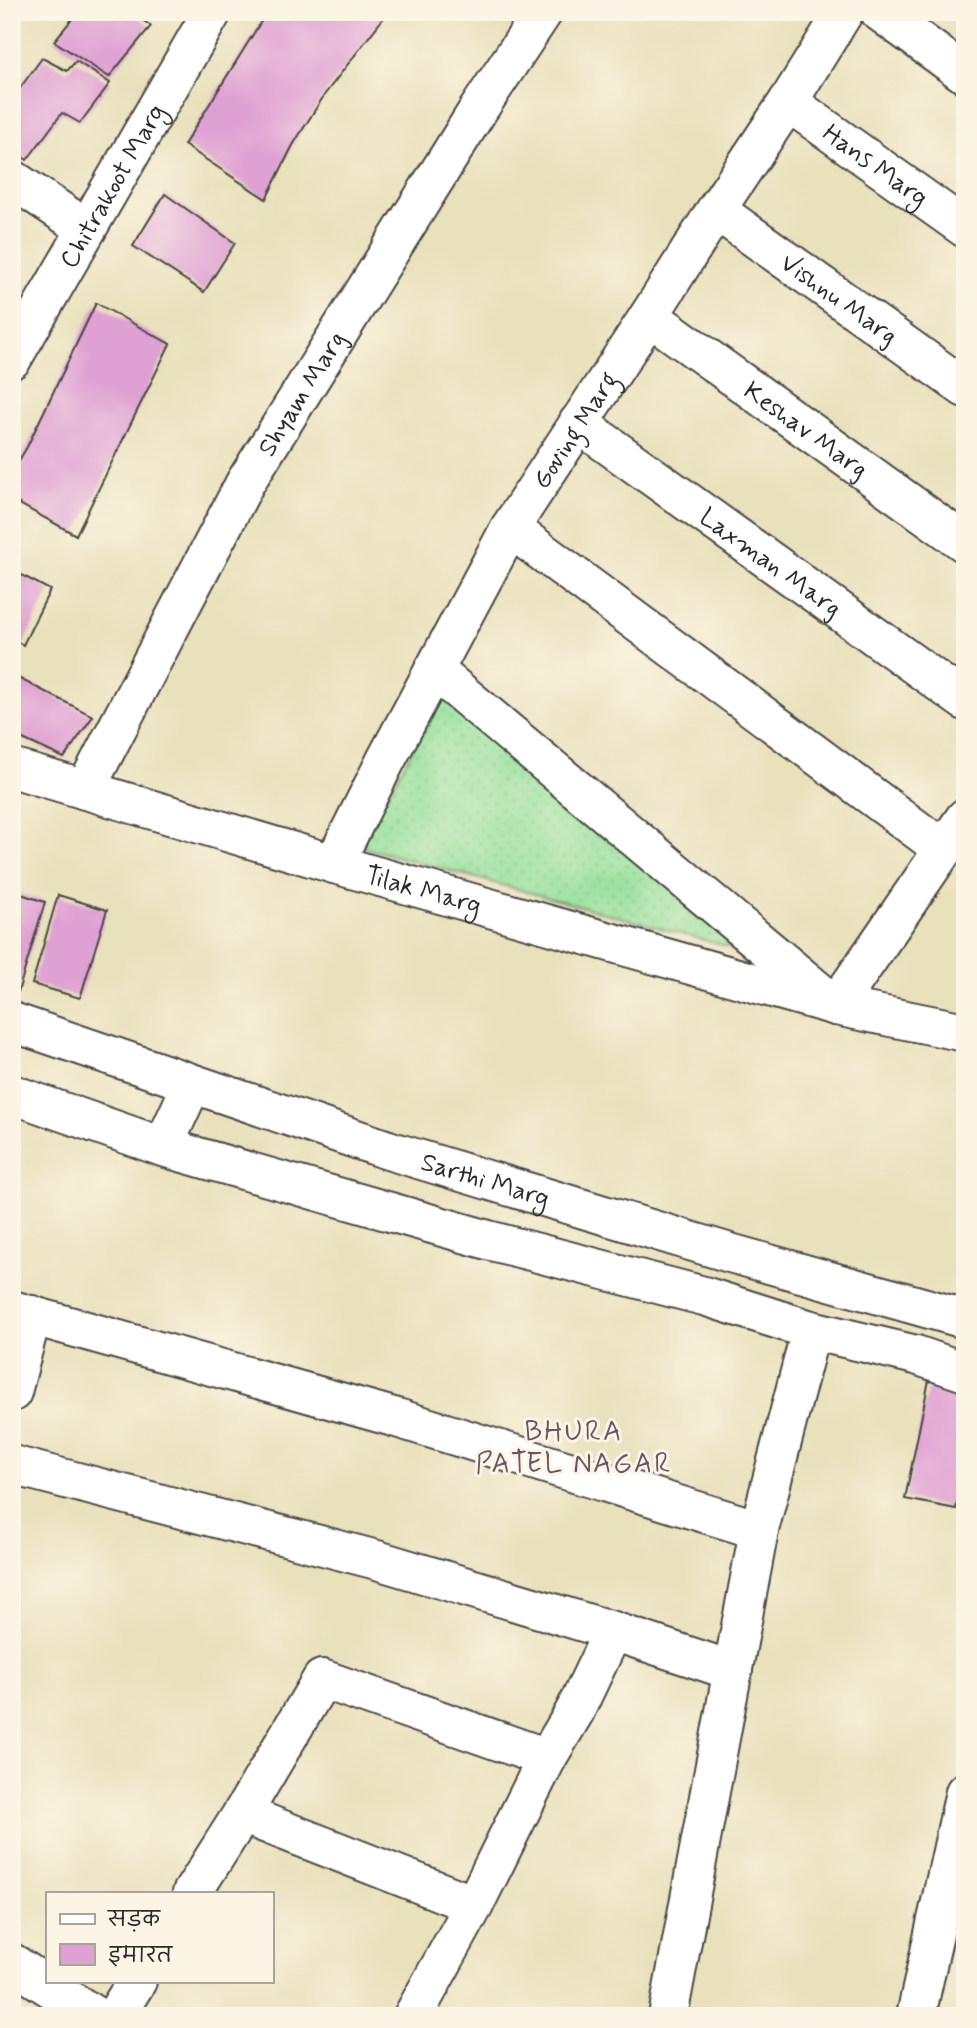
<svg xmlns="http://www.w3.org/2000/svg" width="977" height="2028" font-family="Mynerve,'Playpen Sans Deva',sans-serif">
<style>
.grass{fill:url(#grass-dots);stroke:#608664;stroke-width:2}
.building{fill:#dfa1d3}
.lines{fill:none;stroke-linecap:round;stroke-linejoin:round}
.minor-casing{stroke:#484641;stroke-width:42}
.minor{stroke:#fff;stroke-width:38}
.labels{text-anchor:middle;stroke-width:6;stroke-linejoin:round;paint-order:stroke}
.street-label{font-size:26px;fill:#2b2b2b;stroke:#fcf5e5}
.neighbourhood-label{font-size:28px;letter-spacing:2px;fill:#6a5466;stroke:#fcf5e5}
</style>
<defs>
<pattern id="grass-dots" width="8" height="8" patternUnits="userSpaceOnUse" patternTransform="scale(1.75)"><rect width="8" height="8" fill="#95e09c"/><path d="M2 2h.1M6 6h.1" fill="none" stroke="#81c087" stroke-width="1.8" stroke-linecap="round"/></pattern>
</defs>
<rect width="100%" height="100%" fill="#fcf5e5"/>
<filter id="ink" filterUnits="userSpaceOnUse"><feTurbulence type="fractalNoise" baseFrequency=".0143" numOctaves="2"/><feDisplacementMap in="SourceGraphic" scale="14" xChannelSelector="R" yChannelSelector="G"/><feConvolveMatrix kernelMatrix="1 2 1 2 8 2 1 2 1" color-interpolation-filters="sRGB"/></filter>
<filter id="wash" filterUnits="userSpaceOnUse"><feTurbulence type="fractalNoise" baseFrequency=".00686" numOctaves="4" result="noise"/><feDisplacementMap in="SourceGraphic" scale="28" xChannelSelector="R" yChannelSelector="G"/><feGaussianBlur stdDeviation="1.57" result="paint"/><feColorMatrix in="noise" values="0 0 0 0 0 0 0 0 0 0 0 0 0 0 0 0 0 1.4 0 .05"/><feComposite in="paint" operator="in"/></filter>
<g filter="url(#wash)">
<rect width="100%" height="100%" fill="#e9e0bc"/>
<!-- grass -->
<path class="grass" d="M 443,695 L 810,969 L 359,846 Z"/>
<g id="blocks">
<!-- building -->
<g class="building">
<path d="M 78,12 L 130,12 L 151,26 L 109,77 L 54,41 Z"/>
<path d="M 267,12 L 388,12 L 325,94 L 293,145 L 266,199 L 184,145 Z"/>
<path d="M 42,58 L 67,71 L 76,61 L 110,83 L 80,123 L 62,113 L 27,160 L 12,150 L 12,99 Z"/>
<path d="M 165,194 L 235,243 L 204,292 L 133,246 Z"/>
<path d="M 96,303 L 170,344 L 76,535 L 12,500 L 12,472 L 27,447 Z"/>
<path d="M 12,570 L 50,590 L 23,645 L 12,638 Z"/>
<path d="M 12,675 L 93,716 L 64,758 L 12,734 Z"/>
<path d="M 12,891 L 45,902 L 18,992 L 12,989 Z"/>
<path d="M 58,895 L 107,910 L 80,998 L 32,984 Z"/>
<path d="M 929,1380 L 965,1388 L 965,1467 L 956,1509 L 905,1499 Z"/>
</g>
</g>
</g>
<g filter="url(#ink)">
<use href="#blocks" fill-opacity="0" stroke="#484641" stroke-width="2"/>
<g class="lines">
<defs>
<g id="minor">
<path d="M 880,12 L 965,74"/>
<path id="s1" d="M 788,102 L 965,228"/>
<path d="M 12,179 L 87,229"/>
<path id="s2" d="M 716,210 L 965,388"/>
<path id="s3" d="M 649,316 L 965,543"/>
<path id="s4" d="M 12,359 L 212,12"/>
<path id="s5" d="M 578,423 L 965,701"/>
<path d="M 510,528 L 943,849"/>
<path d="M 434,670 L 836,1006 L 965,818"/>
<path id="s6" d="M 12,768 L 334,864 L 836,1006 L 965,1032"/>
<path id="s7" d="M 85,790 L 245,483 L 478,110 L 543,12"/>
<path id="s8" d="M 334,864 L 386,760 L 510,528 L 649,316 L 716,210 L 788,102 L 844,12"/>
<path id="s9" d="M 12,1022 L 388,1150 L 730,1253 L 965,1319"/>
<path d="M 12,1094 L 163,1147 L 488,1240 L 704,1296 L 811,1330 L 916,1355 L 965,1372"/>
<path d="M 163,1147 L 192,1084"/>
<path d="M 12,1310 L 397,1418 L 759,1530"/>
<path d="M 12,1392 L 32,1315"/>
<path d="M 12,1465 L 377,1560 L 613,1631"/>
<path d="M 242,1814 L 474,1905"/>
<path d="M 192,1893 L 242,1814 L 322,1679 L 547,1758 L 575,1711 L 613,1631 L 733,1671"/>
<path d="M 12,1963 L 95,2016"/>
<path d="M 115,2016 L 137,1981"/>
<path d="M 413,2016 L 474,1905 L 547,1758"/>
<path d="M 668,2016 L 759,1530 L 811,1330"/>
<path d="M 916,2016 L 965,1792"/>
</g>
</defs>
<!-- minor casing -->
<use href="#minor" class="minor-casing"/>
<!-- minor -->
<use href="#minor" class="minor"/>
</g>
</g>
<g class="labels">
<!-- street labels -->
<g class="street-label">
<text dy="9" stroke="none"><textPath href="#s1" startOffset="108">Hans Marg</textPath></text>
<text dy="9" stroke="none"><textPath href="#s4" startOffset="200">Chitrakoot Marg</textPath></text>
<text dy="9" stroke="none"><textPath href="#s2" startOffset="152">Vishnu Marg</textPath></text>
<text dy="9" stroke="none"><textPath href="#s7" startOffset="452">Shyam Marg</textPath></text>
<text dy="9" stroke="none"><textPath href="#s3" startOffset="194">Keshav Marg</textPath></text>
<text dy="9" stroke="none"><textPath href="#s8" startOffset="497">Goving Marg</textPath></text>
<text dy="9" stroke="none"><textPath href="#s5" startOffset="238">Laxman Marg</textPath></text>
<text dy="9" stroke="none"><textPath href="#s6" startOffset="429">Tilak Marg</textPath></text>
<text dy="9" stroke="none"><textPath href="#s9" startOffset="499">Sarthi Marg</textPath></text>
</g>
<!-- neighbourhood labels -->
<g class="neighbourhood-label">
<text x="574" y="1440">BHURA<tspan x="574" dy="32">PATEL NAGAR</tspan></text>
</g>
</g>
<!-- margin -->
<rect width="977" height="2028" fill="none" stroke="#fcf5e5" stroke-width="42"/>
<!-- legend -->
<rect x="46" y="1892" width="228" height="91" fill="#fcf5e5" stroke="#a8a49b" stroke-width="2"/>
<rect x="60" y="1914" width="35" height="10" fill="#ffffff" stroke="#a8a49b" stroke-width="2"/>
<text x="108" y="1926" font-size="21" fill="#2b2b2b">सड़क</text>
<rect x="60" y="1944" width="35" height="21" fill="#dfa1d3" stroke="#a8a49b" stroke-width="2"/>
<text x="108" y="1962" font-size="21" fill="#2b2b2b">इमारत</text>
</svg>
